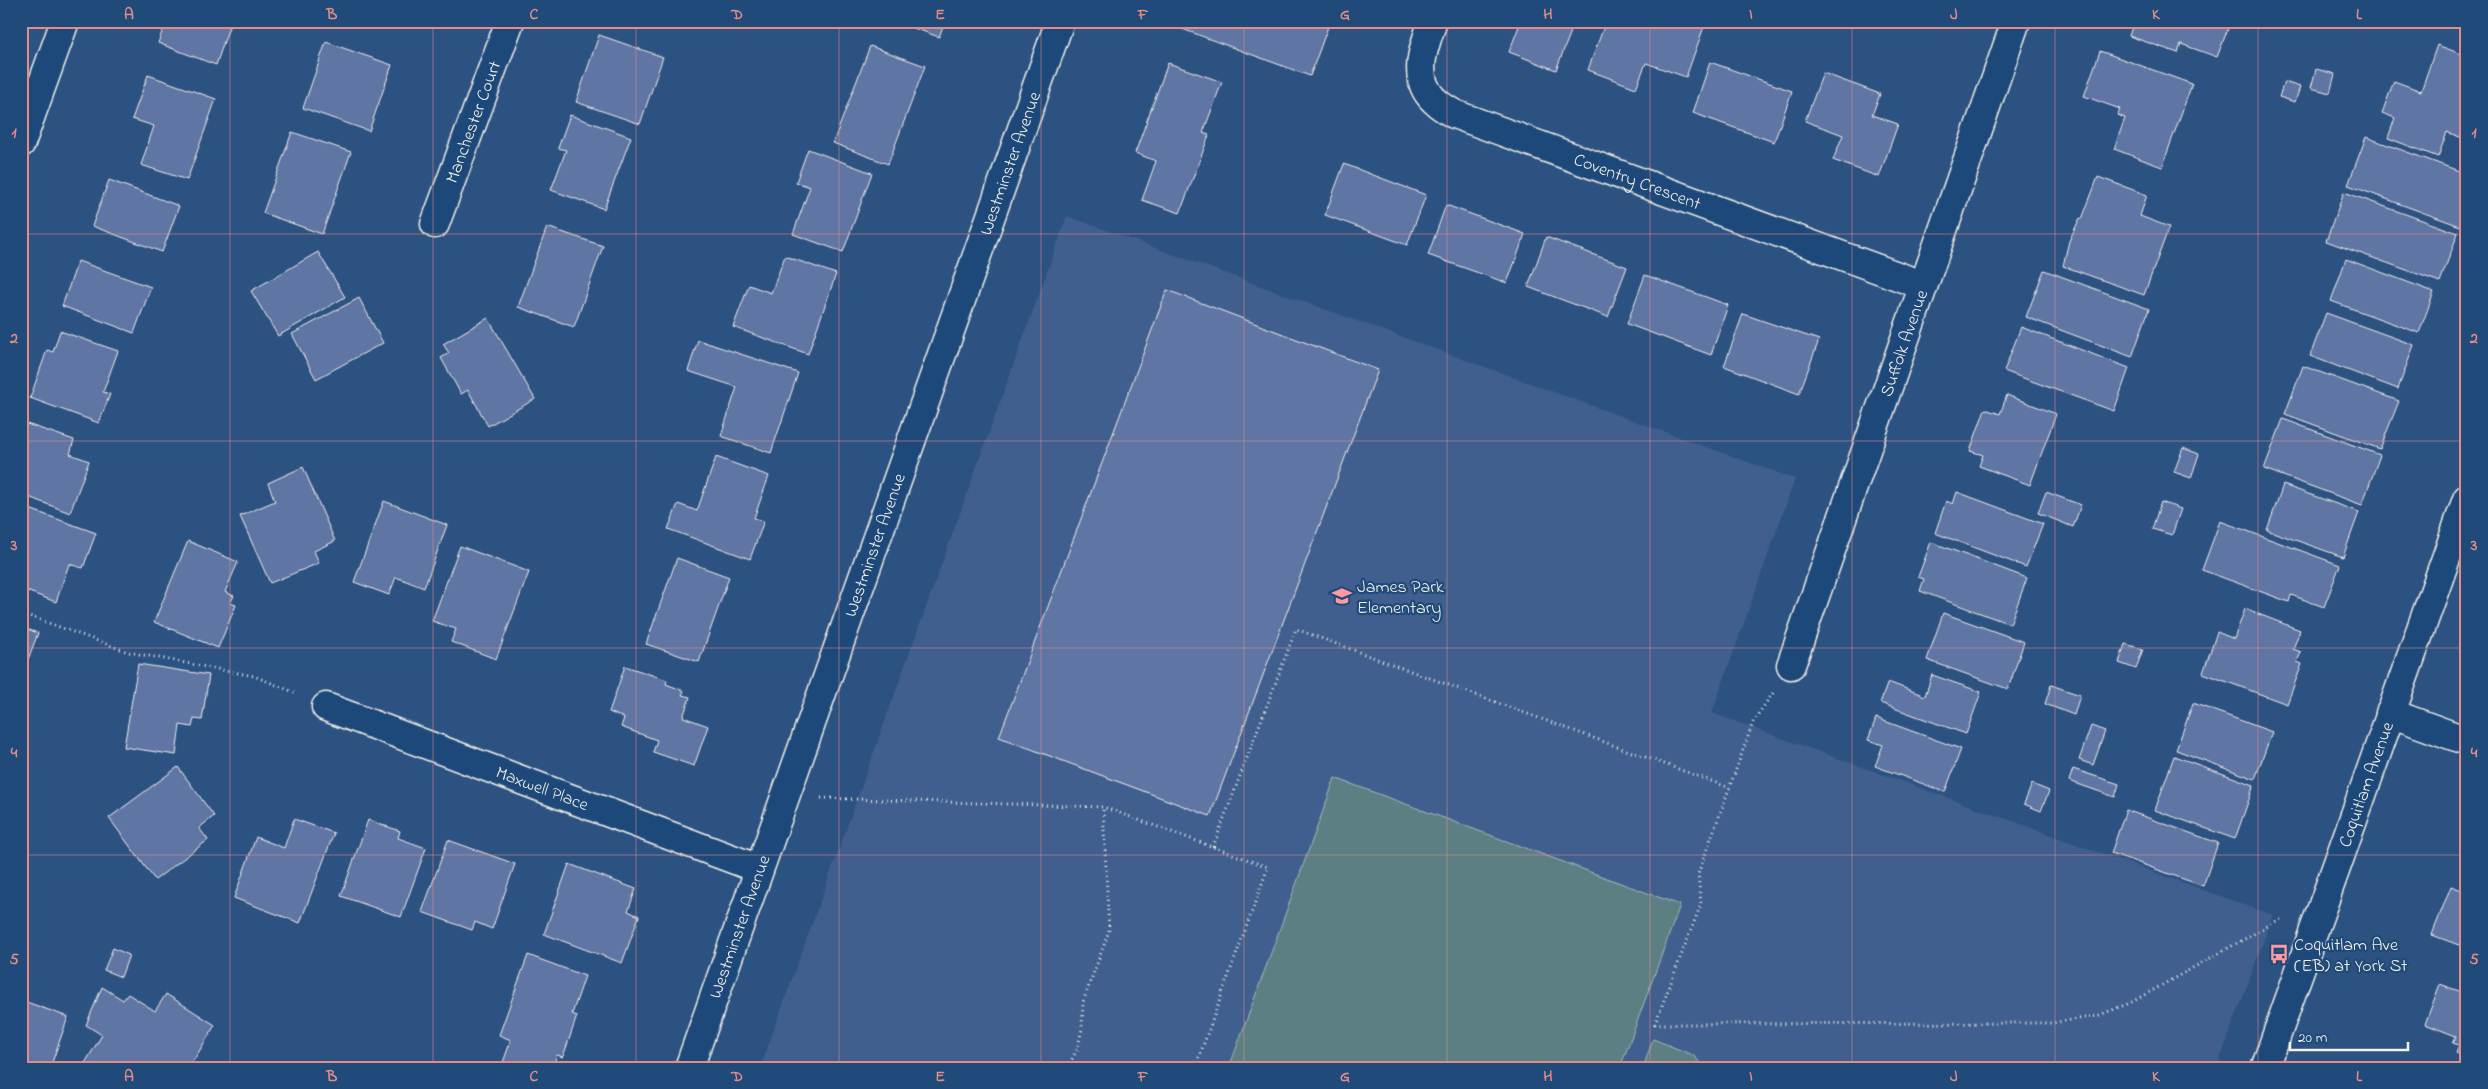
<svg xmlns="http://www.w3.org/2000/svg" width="2488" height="1089" font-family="'Indie Flower',sans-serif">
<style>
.built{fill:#3f5f8e}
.green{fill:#5c7f84;stroke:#a8b8b6}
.building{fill:#5e74a4;stroke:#f4f1e8}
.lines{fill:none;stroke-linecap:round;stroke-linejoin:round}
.minor-casing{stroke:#f4f1e8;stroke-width:31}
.tertiary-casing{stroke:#f4f1e8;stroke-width:31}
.path{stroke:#f4f1e8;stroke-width:3;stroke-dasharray:1 4;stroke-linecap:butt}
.minor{stroke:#1f4a7a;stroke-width:28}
.tertiary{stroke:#1f4a7a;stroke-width:28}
.grid{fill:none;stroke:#e58c88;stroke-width:1;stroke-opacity:0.55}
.labels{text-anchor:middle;stroke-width:4.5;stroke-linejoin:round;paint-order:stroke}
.street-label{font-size:18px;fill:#f4f1e8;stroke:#1f4a7a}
.poi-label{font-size:18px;fill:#f4f1e8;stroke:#1f4a7a;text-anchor:start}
.neatline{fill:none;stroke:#e58c88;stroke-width:2}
.grid-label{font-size:16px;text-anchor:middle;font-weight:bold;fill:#e58c88}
</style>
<rect width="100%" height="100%" fill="#2c5282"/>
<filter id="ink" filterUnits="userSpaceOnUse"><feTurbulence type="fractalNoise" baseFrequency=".02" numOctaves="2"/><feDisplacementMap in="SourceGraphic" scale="10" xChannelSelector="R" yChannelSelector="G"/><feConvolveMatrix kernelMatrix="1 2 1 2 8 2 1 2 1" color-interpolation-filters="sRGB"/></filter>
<g filter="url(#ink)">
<!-- built -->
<path class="built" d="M 1067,216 L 1795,479 L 1712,713 L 2273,915 L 2217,1068 L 760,1068 Z"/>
<!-- green -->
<g class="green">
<path d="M 1335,778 L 1680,905 L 1620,1068 L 1229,1068 Z"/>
<path d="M 1653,1039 L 1693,1055 L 1705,1068 L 1643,1068 Z"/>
</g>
<!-- building -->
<g class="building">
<path d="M 166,21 L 231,21 L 216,65 L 158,43 Z"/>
<path d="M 894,21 L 945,21 L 939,37 Z"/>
<path d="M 1166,21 L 1323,21 L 1329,24 L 1310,76 L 1166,23 Z"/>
<path d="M 1521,21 L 1575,21 L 1556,70 L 1509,52 Z"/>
<path d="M 1606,21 L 1706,21 L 1686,77 L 1646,63 L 1636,88 L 1588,70 Z"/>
<path d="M 2134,21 L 2231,21 L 2217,57 L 2181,44 L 2178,53 L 2129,36 Z"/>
<path d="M 599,35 L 663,57 L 640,124 L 576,102 Z"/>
<path d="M 326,42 L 392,65 L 369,131 L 303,108 Z"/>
<path d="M 2437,45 L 2467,56 L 2467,134 L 2465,139 L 2447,132 L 2438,157 L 2388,138 L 2395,118 L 2382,113 L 2394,81 L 2421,91 Z"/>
<path d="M 870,46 L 925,66 L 888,164 L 833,143 Z"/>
<path d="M 2100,51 L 2192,84 L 2162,167 L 2114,149 L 2125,118 L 2117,115 L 2120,109 L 2084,96 Z"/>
<path d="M 1710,62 L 1792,91 L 1774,142 L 1693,113 Z"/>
<path d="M 1168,63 L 1222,82 L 1203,133 L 1209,135 L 1180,213 L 1142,200 L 1156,161 L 1135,153 Z"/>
<path d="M 2316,69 L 2335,74 L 2330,93 L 2311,88 Z"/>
<path d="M 1823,73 L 1880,94 L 1872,115 L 1898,124 L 1879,177 L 1833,160 L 1843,135 L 1805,121 Z"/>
<path d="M 148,75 L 216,99 L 187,180 L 141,165 L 154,126 L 132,119 Z"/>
<path d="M 2284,82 L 2300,87 L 2295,102 L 2279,97 Z"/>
<path d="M 570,115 L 631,137 L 604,209 L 551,190 L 566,150 L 558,148 Z"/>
<path d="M 292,132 L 351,152 L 322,234 L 263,213 Z"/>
<path d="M 2366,137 L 2467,174 L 2467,206 L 2460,226 L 2348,185 Z"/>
<path d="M 808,149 L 872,173 L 843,252 L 793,234 L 810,187 L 796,182 Z"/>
<path d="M 1344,164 L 1426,195 L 1407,245 L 1325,215 Z"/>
<path d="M 2098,177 L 2147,195 L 2140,216 L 2169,227 L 2144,295 L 2063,266 L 2069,241 L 2080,218 L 2082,219 Z"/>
<path d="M 109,180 L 179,206 L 162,252 L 92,226 Z"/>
<path d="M 2344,192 L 2458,233 L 2440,282 L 2326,241 Z"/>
<path d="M 1446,205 L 1525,234 L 1507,283 L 1428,255 Z"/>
<path d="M 547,227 L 603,246 L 574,327 L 518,307 Z"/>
<path d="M 1546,237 L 1627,267 L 1608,317 L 1528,287 Z"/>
<path d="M 318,252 L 345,297 L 278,336 L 251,291 Z"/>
<path d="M 785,256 L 836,274 L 808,354 L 733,327 L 749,285 L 771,293 Z"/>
<path d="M 2346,259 L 2434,292 L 2419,333 L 2331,301 Z"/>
<path d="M 78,261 L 151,287 L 134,333 L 62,306 Z"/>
<path d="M 2044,270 L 2149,309 L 2132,357 L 2026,317 Z"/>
<path d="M 1645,275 L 1728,305 L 1711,355 L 1627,324 Z"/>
<path d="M 1167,290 L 1378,370 L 1210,816 L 999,737 Z"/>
<path d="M 359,298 L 383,343 L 316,379 L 292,334 Z"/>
<path d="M 2326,313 L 2414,345 L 2398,389 L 2310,356 Z"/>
<path d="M 1743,314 L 1819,340 L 1799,394 L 1724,366 Z"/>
<path d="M 488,318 L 535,399 L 488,426 L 468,390 L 461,394 L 441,358 L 449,353 L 443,344 Z"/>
<path d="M 2021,327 L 2129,368 L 2114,411 L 2004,371 Z"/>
<path d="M 60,331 L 118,351 L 103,392 L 110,394 L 99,423 L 30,398 L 47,350 L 53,352 Z"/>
<path d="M 698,340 L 798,373 L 771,453 L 721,436 L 737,387 L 688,371 Z"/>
<path d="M 2303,366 L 2399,401 L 2380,449 L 2285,414 Z"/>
<path d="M 2007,395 L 2056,414 L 2030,485 L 1979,466 L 1983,455 L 1970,451 L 1985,409 L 2000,414 Z"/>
<path d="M 2283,419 L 2380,455 L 2362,505 L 2264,469 Z"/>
<path d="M 21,422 L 74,440 L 70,454 L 89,461 L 70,513 L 21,494 Z"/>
<path d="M 2183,448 L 2199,454 L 2191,478 L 2174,472 Z"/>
<path d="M 716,457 L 769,476 L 754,518 L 764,521 L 750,559 L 668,529 L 678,504 L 697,511 Z"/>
<path d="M 303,467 L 335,541 L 314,551 L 319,563 L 270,583 L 240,516 L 275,501 L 268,483 Z"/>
<path d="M 2283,485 L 2359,512 L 2343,557 L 2267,530 Z"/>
<path d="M 1957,492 L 2043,524 L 2026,567 L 1935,533 L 1946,501 L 1953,504 Z"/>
<path d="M 2046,492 L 2081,505 L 2073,527 L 2038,513 Z"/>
<path d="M 384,501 L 447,525 L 424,588 L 396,577 L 389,595 L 354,582 Z"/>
<path d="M 2161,502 L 2181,509 L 2172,535 L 2152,529 Z"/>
<path d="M 21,506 L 96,533 L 83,568 L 69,564 L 56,602 L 21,589 Z"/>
<path d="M 2220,521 L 2340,565 L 2324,607 L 2291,595 L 2289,602 L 2202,570 Z"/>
<path d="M 188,541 L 238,562 L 225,592 L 234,596 L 230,603 L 236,605 L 218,648 L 154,622 Z"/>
<path d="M 1931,542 L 2027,578 L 2010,624 L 1920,591 L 1924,579 L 1918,577 Z"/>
<path d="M 460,546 L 529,572 L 496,659 L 451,642 L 456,629 L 432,621 Z"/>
<path d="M 677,558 L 729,577 L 699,662 L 646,644 Z"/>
<path d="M 2245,609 L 2300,630 L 2293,649 L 2301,652 L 2297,662 L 2302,664 L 2287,704 L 2203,673 L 2217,632 L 2234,639 Z"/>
<path d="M 1943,613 L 2024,642 L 2008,689 L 1927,660 Z"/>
<path d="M 21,627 L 38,633 L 21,678 Z"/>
<path d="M 2125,644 L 2143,649 L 2136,669 L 2119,663 Z"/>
<path d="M 138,664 L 209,675 L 202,720 L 194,719 L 192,727 L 180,725 L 176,755 L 124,747 Z"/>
<path d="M 625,666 L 667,680 L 666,684 L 684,691 L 682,695 L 690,697 L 683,717 L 708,726 L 694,766 L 653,752 L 657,740 L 621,727 L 624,718 L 609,712 Z"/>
<path d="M 1932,675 L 1981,692 L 1966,734 L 1880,703 L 1888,682 L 1925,696 Z"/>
<path d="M 2051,685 L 2080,695 L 2074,715 L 2045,704 Z"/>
<path d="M 2193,703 L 2272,732 L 2255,779 L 2176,750 Z"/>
<path d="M 1876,718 L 1961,749 L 1945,792 L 1875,766 L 1883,745 L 1868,740 Z"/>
<path d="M 2091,726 L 2105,731 L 2093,765 L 2079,760 Z"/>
<path d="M 2174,756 L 2254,785 L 2235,839 L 2155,810 Z"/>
<path d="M 178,767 L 214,816 L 199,828 L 208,840 L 155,880 L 109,818 Z"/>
<path d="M 2073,769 L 2119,784 L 2115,797 L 2069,781 Z"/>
<path d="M 2032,784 L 2049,791 L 2041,811 L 2024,804 Z"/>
<path d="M 2126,810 L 2218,843 L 2203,886 L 2111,853 Z"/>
<path d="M 294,819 L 334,833 L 300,923 L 234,898 L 256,837 L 284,848 Z"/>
<path d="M 368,820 L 400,831 L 398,838 L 426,848 L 401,917 L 341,896 Z"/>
<path d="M 448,840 L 515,864 L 492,929 L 475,922 L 472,930 L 422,912 Z"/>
<path d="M 569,864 L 636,889 L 628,911 L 639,916 L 622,963 L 544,934 Z"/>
<path d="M 2451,886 L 2467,892 L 2467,948 L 2432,935 Z"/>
<path d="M 113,948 L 129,955 L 121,977 L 104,970 Z"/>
<path d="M 528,955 L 585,976 L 572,1014 L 577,1016 L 563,1057 L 557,1055 L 552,1068 L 501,1068 L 511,1040 L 499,1035 Z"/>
<path d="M 2440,984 L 2467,994 L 2467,1058 L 2456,1053 L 2459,1045 L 2453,1043 L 2456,1036 L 2425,1024 Z"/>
<path d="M 102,987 L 123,1000 L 128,994 L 155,1011 L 166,994 L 215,1025 L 189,1068 L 82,1068 L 102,1035 L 86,1025 Z"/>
<path d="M 21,1000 L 68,1017 L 50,1068 L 21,1068 Z"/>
</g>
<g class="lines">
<defs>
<g id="minor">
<path id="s1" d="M 1433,21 C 1424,46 1411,78 1434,100 C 1440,106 1447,110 1454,114 L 1922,285"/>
<path d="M 21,143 L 65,21"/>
<path id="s2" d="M 435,224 L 510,21"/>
<path id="s3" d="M 1791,665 L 2016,21"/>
<path id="s4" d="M 326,707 L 759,869"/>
<path d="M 2390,713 L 2467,741"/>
</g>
<g id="tertiary">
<path id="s5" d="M 689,1068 L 1060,21"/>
<path id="s6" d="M 2265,1068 L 2467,499"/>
</g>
</defs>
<!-- minor casing -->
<use href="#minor" class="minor-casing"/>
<!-- tertiary casing -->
<use href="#tertiary" class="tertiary-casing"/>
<!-- path -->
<g class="path">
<path d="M 21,613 L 128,652 L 254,676 L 296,693"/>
<path d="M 1773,693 L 1754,720 L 1698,874 L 1701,904 L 1655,1024 L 2052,1023 L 2097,1016 L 2130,1003 L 2282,918"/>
<path d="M 821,798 L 1103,807 L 1268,867 L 1195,1068"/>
<path d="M 1213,847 L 1296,629 L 1730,788"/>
<path d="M 1067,1068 L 1077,1050 L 1082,1029 L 1083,1002 L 1109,931 L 1103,807"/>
</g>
<!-- minor -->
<use href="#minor" class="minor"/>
<!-- tertiary -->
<use href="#tertiary" class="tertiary"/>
</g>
</g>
<!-- grid -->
<path class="grid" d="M 230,21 L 230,1068M 433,21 L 433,1068M 636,21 L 636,1068M 839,21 L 839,1068M 1041,21 L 1041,1068M 1244,21 L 1244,1068M 1447,21 L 1447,1068M 1650,21 L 1650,1068M 1852,21 L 1852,1068M 2055,21 L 2055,1068M 2258,21 L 2258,1068M 21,234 L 2467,234M 21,441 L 2467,441M 21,648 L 2467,648M 21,855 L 2467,855"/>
<!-- icons -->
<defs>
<symbol id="school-bare" viewBox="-9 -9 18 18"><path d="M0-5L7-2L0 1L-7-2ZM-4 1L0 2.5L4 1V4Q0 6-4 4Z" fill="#ff9aa2" stroke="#1f4a7a" stroke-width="2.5" paint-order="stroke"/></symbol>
<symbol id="bus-bare" viewBox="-9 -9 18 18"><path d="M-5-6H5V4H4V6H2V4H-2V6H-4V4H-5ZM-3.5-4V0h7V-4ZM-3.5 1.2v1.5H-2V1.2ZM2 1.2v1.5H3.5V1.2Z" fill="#ff9aa2" stroke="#1f4a7a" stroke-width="2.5" paint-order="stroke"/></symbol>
</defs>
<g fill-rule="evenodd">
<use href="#school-bare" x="1328" y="582" width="28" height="28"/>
<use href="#bus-bare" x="2265" y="940" width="28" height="28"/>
</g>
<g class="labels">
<!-- street labels -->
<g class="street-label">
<text dy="6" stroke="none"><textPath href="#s2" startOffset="109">Manchester Court</textPath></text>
<text dy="6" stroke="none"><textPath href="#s5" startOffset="960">Westminster Avenue</textPath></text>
<text dy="6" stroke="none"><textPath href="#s1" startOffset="304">Coventry Crescent</textPath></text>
<text dy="6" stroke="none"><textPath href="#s3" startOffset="341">Suffolk Avenue</textPath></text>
<text dy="6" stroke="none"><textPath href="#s5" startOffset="555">Westminster Avenue</textPath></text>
<text dy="6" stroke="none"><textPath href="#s6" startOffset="301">Coquitlam Avenue</textPath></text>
<text dy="6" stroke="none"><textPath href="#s4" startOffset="231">Maxwell Place</textPath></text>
<text dy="6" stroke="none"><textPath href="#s5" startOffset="150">Westminster Avenue</textPath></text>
</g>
<!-- poi labels -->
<g class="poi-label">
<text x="1357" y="592">James Park<tspan x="1357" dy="21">Elementary</tspan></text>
<text x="2294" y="950">Coquitlam Ave<tspan x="2294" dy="21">(EB) at York St</tspan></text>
</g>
</g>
<!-- margin -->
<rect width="2488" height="1089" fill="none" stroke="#1f4a7a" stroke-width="55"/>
<!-- scale -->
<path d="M2290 1042v8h118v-8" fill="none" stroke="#f4f1e8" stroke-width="2.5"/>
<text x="2298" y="1042" font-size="15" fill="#f4f1e8" stroke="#1f4a7a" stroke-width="4" paint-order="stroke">20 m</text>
<rect x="28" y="28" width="2432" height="1034" class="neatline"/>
<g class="grid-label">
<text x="129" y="19">A</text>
<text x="332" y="19">B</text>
<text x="534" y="19">C</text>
<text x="737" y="19">D</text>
<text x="940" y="19">E</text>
<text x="1143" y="19">F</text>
<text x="1345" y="19">G</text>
<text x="1548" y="19">H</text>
<text x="1751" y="19">I</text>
<text x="1954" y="19">J</text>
<text x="2156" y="19">K</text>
<text x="2359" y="19">L</text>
<text x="14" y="137">1</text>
<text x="2474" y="137">1</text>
<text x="14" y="343">2</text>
<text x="2474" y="343">2</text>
<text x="14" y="550">3</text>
<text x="2474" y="550">3</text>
<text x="14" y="757">4</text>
<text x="2474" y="757">4</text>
<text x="14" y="964">5</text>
<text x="2474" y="964">5</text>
<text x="129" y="1081">A</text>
<text x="332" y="1081">B</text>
<text x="534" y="1081">C</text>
<text x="737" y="1081">D</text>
<text x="940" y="1081">E</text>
<text x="1143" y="1081">F</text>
<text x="1345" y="1081">G</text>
<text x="1548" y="1081">H</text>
<text x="1751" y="1081">I</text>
<text x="1954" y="1081">J</text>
<text x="2156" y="1081">K</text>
<text x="2359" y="1081">L</text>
</g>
</svg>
